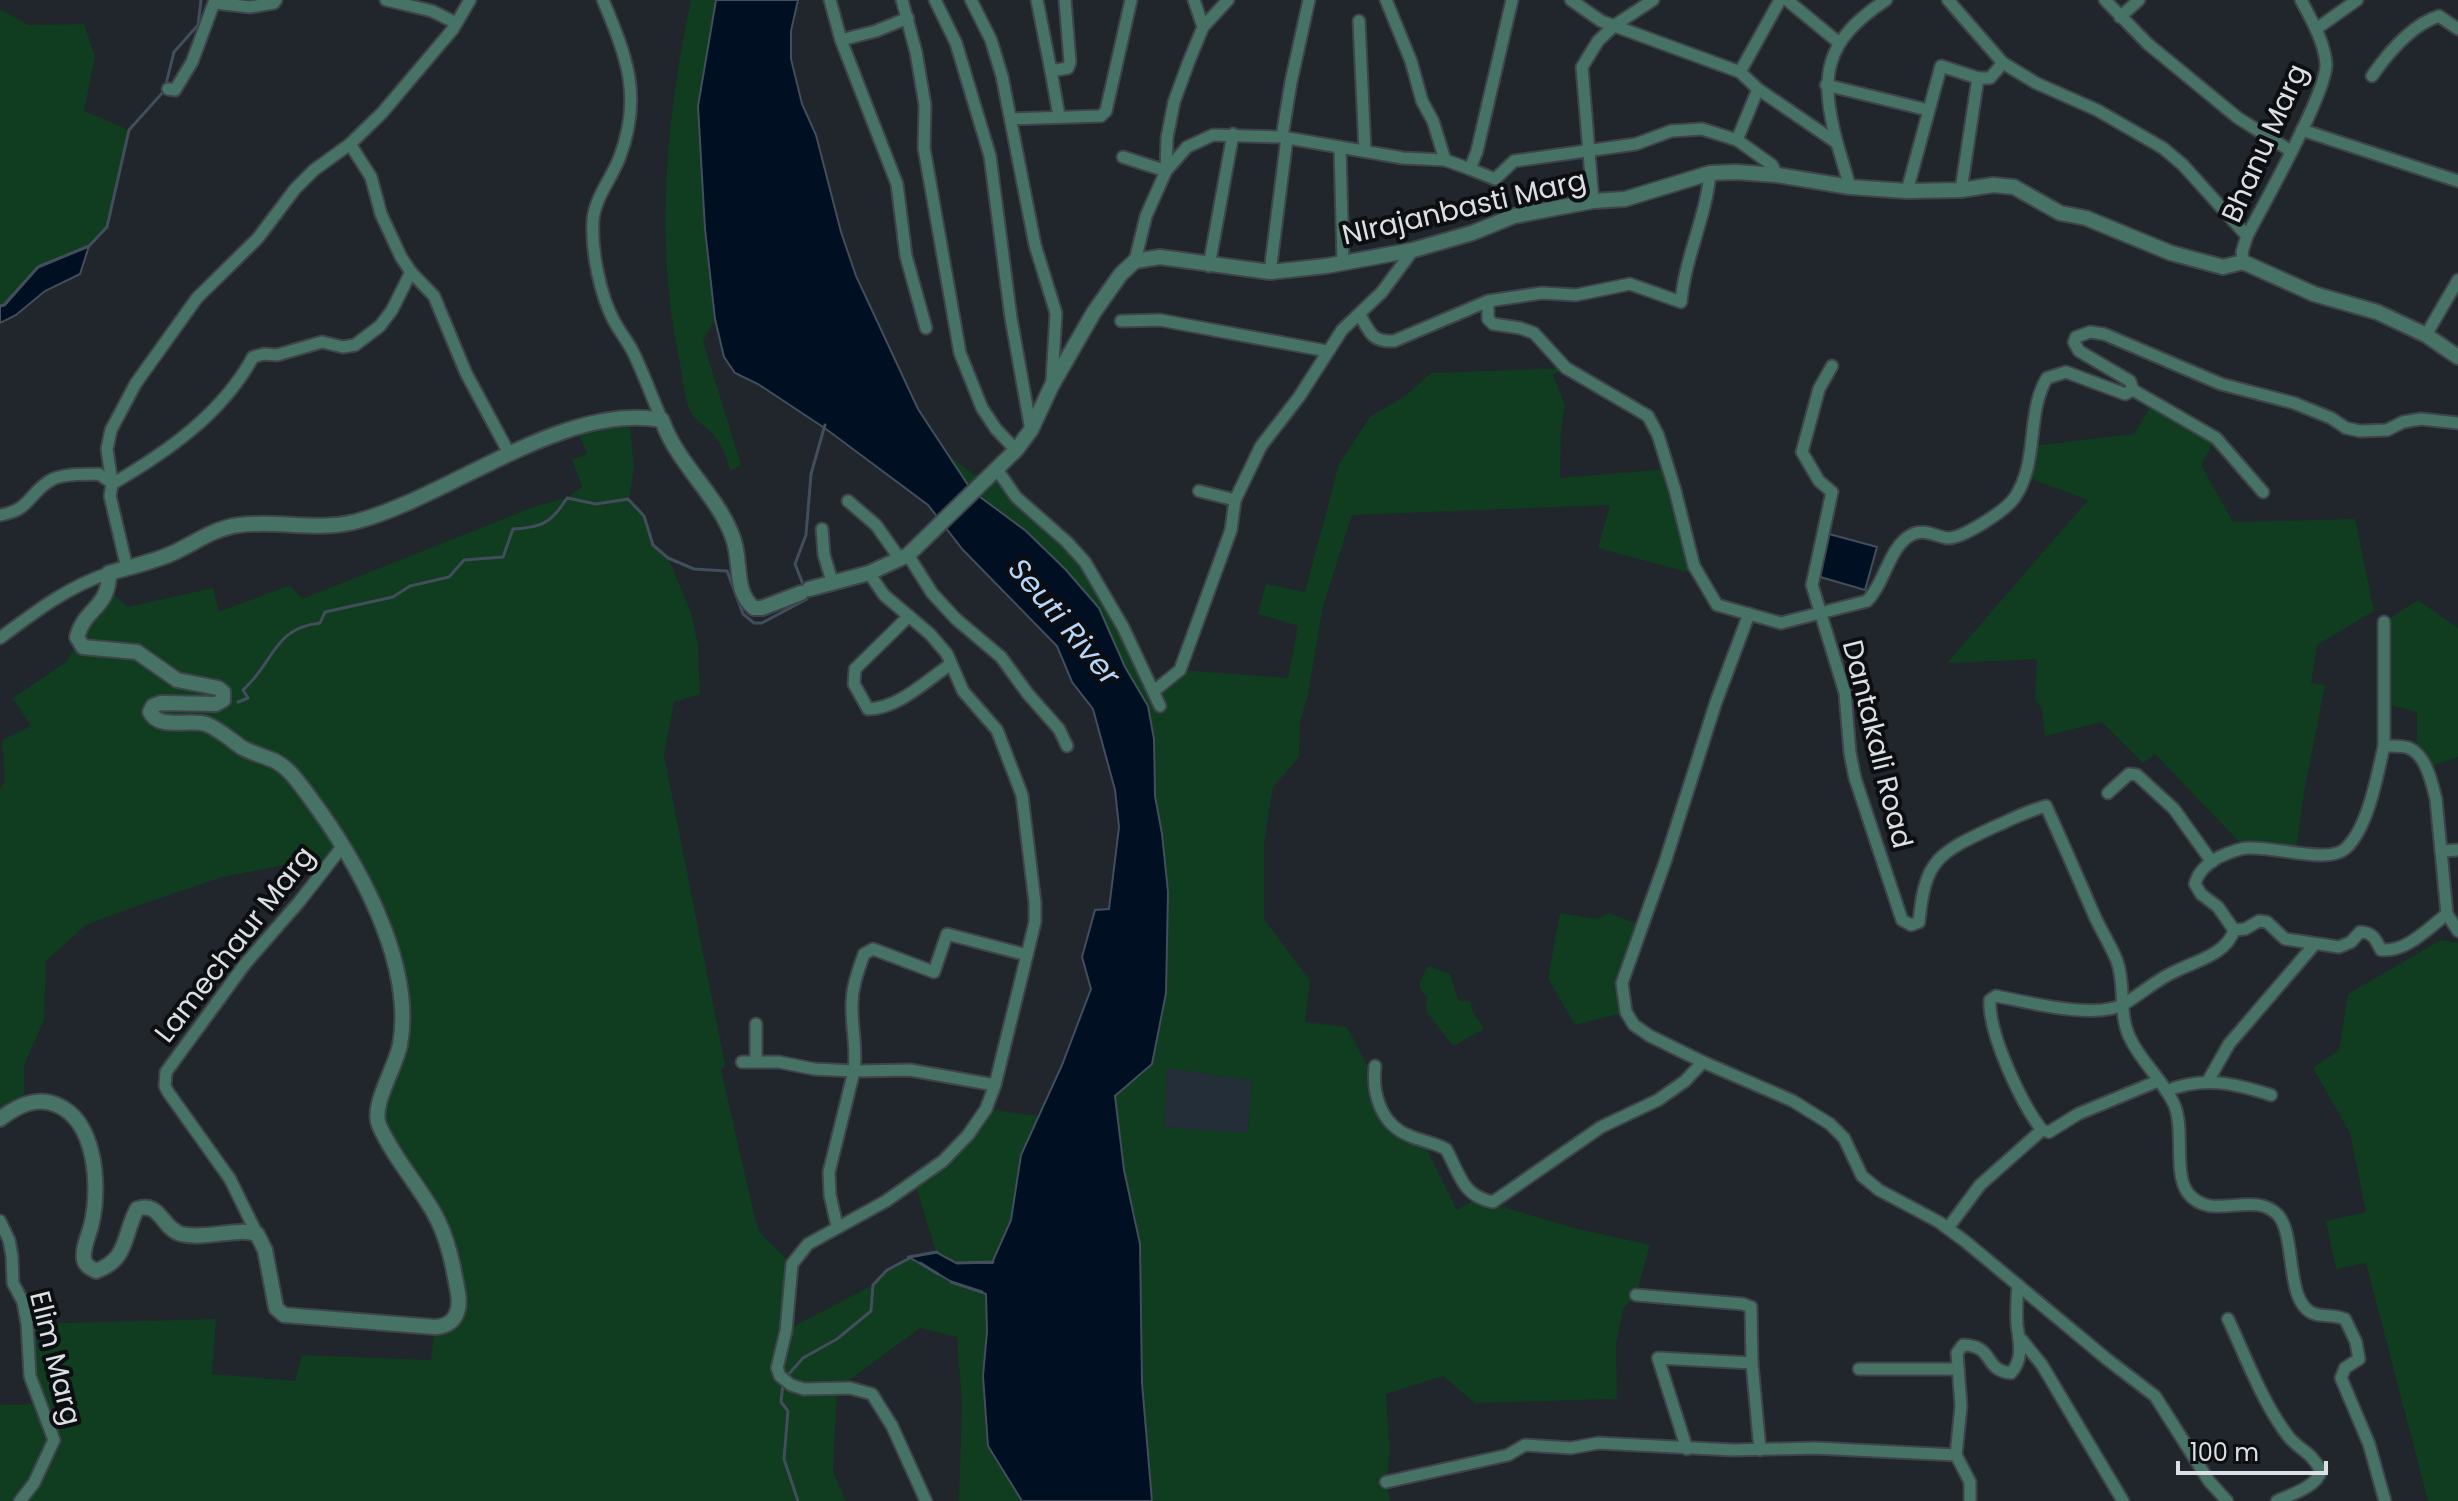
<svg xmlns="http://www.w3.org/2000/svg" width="2458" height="1501" font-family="Poppins,sans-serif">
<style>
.built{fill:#242e38}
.green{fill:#103c1f;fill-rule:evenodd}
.water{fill:#000f22;stroke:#424e5c;stroke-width:2}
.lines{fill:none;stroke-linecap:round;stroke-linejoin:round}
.stream{stroke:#424e5c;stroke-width:3}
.minor-casing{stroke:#3e4449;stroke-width:15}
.tertiary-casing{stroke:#3e4449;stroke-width:18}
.minor{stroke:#477367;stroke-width:11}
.tertiary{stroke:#477367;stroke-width:14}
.labels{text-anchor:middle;stroke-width:8;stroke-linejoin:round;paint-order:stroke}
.street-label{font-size:28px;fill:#dce0e4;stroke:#0c0e11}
.water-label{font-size:30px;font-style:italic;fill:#b6d7f9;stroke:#0c0e11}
</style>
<rect width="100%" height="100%" fill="#20262b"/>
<!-- built -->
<path class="built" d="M 1167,1068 L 1252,1080 L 1248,1134 L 1164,1127 Z"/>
<!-- green -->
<g class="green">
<path d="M 691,0 L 716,0 L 698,106 L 705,229 L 715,319 L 703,341 L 741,465 L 731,471 C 727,460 723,447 716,438 C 709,428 696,422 690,411 C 684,398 683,378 680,364 C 654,244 666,118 691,0 Z"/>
<path d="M 0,9 L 28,25 L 84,24 L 95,57 L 84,111 L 129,130 L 107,227 L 87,247 L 38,267 L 4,305 L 0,306 Z"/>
<path d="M 1566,368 L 1553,375 L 1565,405 L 1561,428 L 1560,478 L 1667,469 L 1694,566 L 1687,572 L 1598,548 L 1610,505 L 1352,515 L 1323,606 L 1308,695 L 1300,722 L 1299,757 L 1273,787 L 1264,843 L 1264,919 L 1310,981 L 1305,1022 L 1347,1027 L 1369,1069 L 1382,1111 L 1422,1140 L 1457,1210 L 1476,1199 L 1574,1228 L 1650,1245 L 1636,1295 L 1623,1309 L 1616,1344 L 1617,1399 L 1475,1403 L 1443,1376 L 1386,1394 L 1390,1452 L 1386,1482 L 1390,1501 L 1152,1501 L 1124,1170 L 1115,1096 L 1152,1064 L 1166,993 L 1168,892 L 1155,796 L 1154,739 L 1148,706 L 1125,667 L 1099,608 L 1066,570 L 1026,531 L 972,491 L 949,456 L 983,481 L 996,468 L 1016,497 L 1067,542 L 1155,691 L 1180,670 L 1288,678 L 1298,626 L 1258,614 L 1266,584 L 1305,592 L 1339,464 L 1370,417 L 1405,396 L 1431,373 ZM 1167,1068 L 1252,1080 L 1248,1133 L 1164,1127 Z"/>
<path d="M 2153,402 L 2216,438 L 2201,465 L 2233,522 L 2355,519 L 2374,611 L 2317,645 L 2311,683 L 2325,685 L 2304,792 L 2296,851 L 2245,848 L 2155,754 L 2143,763 L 2102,722 L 2045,736 L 2042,708 L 2035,699 L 2037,659 L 1947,663 L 2088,500 L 2023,476 L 2032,446 L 2134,434 Z"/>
<path d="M 629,418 L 634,468 L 629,499 L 644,516 L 654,545 L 668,558 L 691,612 L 698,646 L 700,694 L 674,702 L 664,755 L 725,1065 L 721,1070 L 756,1223 L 762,1235 L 792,1264 L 787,1330 L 873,1285 L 887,1270 L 909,1257 L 952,1282 L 986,1294 L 987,1446 L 1022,1501 L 959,1501 L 962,1405 L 957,1337 L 920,1328 L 837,1389 L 833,1472 L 846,1501 L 0,1501 L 0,1405 L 39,1404 L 27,1324 L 216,1319 L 212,1374 L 295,1381 L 302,1355 L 431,1360 L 435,1327 L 455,1318 L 446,1239 L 378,1121 L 400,1043 L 393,958 L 343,847 L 332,860 L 285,865 L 222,877 L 126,910 L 86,925 L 46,961 L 44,1020 L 24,1065 L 24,1103 L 0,1119 L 0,789 L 5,781 L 2,740 L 31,726 L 13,698 L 66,662 L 109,590 L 128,607 L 213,588 L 219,612 L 290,585 L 302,599 L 536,506 L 567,498 L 582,487 L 572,460 L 587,454 L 577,428 Z"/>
<path d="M 2418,600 L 2458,628 L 2458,757 L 2426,768 L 2417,753 L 2417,712 L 2383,703 L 2384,622 Z"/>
<path d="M 1560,913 L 1596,919 L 1609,913 L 1642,926 L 1622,983 L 1626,1012 L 1575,1025 L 1548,978 Z"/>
<path d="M 2441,940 L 2458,943 L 2458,1501 L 2428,1501 L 2366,1263 L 2336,1269 L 2326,1221 L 2366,1212 L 2350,1133 L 2313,1068 L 2339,1050 L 2348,994 Z"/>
<path d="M 1428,966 L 1450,974 L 1458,1000 L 1471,1002 L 1472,1010 L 1484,1029 L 1453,1046 L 1426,1011 L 1427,997 L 1420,989 L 1420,982 Z"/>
<path d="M 986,1109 L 1039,1116 L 1021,1155 L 1011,1220 L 992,1263 L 956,1263 L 936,1252 L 915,1183 Z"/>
</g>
<!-- water -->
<g class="water">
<path d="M 716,0 L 798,0 L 791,31 L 791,59 L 802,104 L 816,135 L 841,232 L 856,276 L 918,409 L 972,491 L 1026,531 L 1066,570 L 1099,608 L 1125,667 L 1148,706 L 1154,739 L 1155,796 L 1162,834 L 1168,892 L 1166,993 L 1152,1064 L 1115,1096 L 1124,1170 L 1140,1244 L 1142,1383 L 1152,1501 L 1022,1501 L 988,1446 L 983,1376 L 987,1332 L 986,1294 L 952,1282 L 909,1257 L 936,1252 L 956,1263 L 992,1263 L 1011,1220 L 1021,1155 L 1062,1065 L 1091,989 L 1082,957 L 1095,910 L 1109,909 L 1119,827 L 1115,790 L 1093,709 L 1072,682 L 1057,646 L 963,550 L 928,505 L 826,429 L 758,384 L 735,373 L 724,357 L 715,319 L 705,229 L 698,106 Z"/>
<path d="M 89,246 L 80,274 L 45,291 L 16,315 L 0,323 L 0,306 L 5,305 L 38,267 Z"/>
<path d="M 1829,534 L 1877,547 L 1865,590 L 1817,576 Z"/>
</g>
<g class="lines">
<!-- stream -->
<g class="stream">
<path d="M 166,84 L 174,52 L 198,25 L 201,0"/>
<path d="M 0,306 L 4,305 L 38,267 L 89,246 L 107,227 L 129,130 L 164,91"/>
<path d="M 804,587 L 795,564 L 806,535 L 811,474 L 825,425"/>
<path d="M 238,702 L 248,698 L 243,690 C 274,663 273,628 320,623 L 325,612 L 393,597 L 410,586 L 449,577 L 464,560 L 503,557 L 513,529 C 542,528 552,522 567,498 L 596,504 L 628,499 L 644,516 L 653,545 L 668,558 L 694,569 L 727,571 L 743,614 L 754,623 L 762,623 L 807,599 L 806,595"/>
<path d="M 909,1257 L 937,1252"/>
<path d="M 920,1263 L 938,1274"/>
<path d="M 957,1263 L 993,1262"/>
<path d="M 951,1282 L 982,1292"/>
<path d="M 787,1376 L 803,1358 L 837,1339 L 871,1311 L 873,1285 L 887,1270 L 910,1258"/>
<path d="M 783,1383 L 781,1402 L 788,1411 L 784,1459 L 798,1501"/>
</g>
<defs>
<g id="minor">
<path d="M 386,0 L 432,11 L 456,23"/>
<path d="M 603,0 C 627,58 643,97 619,159 C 611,179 595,198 593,220 C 591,250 600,295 614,321 C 620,332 628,342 633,352 C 644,374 652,398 662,420"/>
<path d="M 830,0 L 841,40 L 897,184 L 906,256 L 926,328"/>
<path d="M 902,0 L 916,52 L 925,105 L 924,148 L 960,353 L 982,408 L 996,429 L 1016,450"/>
<path d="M 935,0 L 956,43 L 990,156 L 1011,318 L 1031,430"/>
<path d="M 971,0 L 991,40 L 1002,76 L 1035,245 L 1056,313 L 1052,380"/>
<path d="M 1037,0 L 1051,71"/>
<path d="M 1194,0 L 1203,27"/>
<path d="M 1386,0 L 1411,61 L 1422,101 L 1433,121 L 1445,160"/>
<path d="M 1571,0 L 1601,21 L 1740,72 L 1758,89 L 1837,143 L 1850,187"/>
<path d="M 1787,0 L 1838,42"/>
<path d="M 1948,0 L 2003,63 L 2036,83 L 2097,110 L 2163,148 L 2183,165 L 2247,236"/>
<path d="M 2105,0 L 2148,44 L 2238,118 L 2291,151"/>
<path d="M 215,3 L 250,7 L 274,3 L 276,0"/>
<path d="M 2120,17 L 2139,0"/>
<path d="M 1359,21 L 1365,151"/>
<path d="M 2316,29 L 2357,0"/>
<path d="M 841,40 L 876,31 L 908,18"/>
<path d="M 1740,72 L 1780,0"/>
<path d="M 2372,76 C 2388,53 2411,25 2439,16 L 2458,29"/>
<path d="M 1826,85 L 1928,110"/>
<path d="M 168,89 L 175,90 L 192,62 L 215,0"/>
<path d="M 1758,89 L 1737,140 L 1772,165 L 1777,175"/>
<path d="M 1059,116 L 1051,71 L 1068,68 L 1070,62 L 1065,0"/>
<path d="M 1012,119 L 1101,116 L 1106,111 L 1131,0"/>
<path d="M 2302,130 L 2458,181"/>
<path d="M 1282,137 L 1291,82 L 1309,0"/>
<path d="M 1837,143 C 1819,75 1824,41 1886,0"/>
<path d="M 350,144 L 371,177 L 381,214 L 401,257 L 411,272 L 434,296 L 466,373 L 510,455"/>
<path d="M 1340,147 L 1343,262"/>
<path d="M 1123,157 L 1166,171 L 1167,138 L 1174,102 L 1189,61 L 1203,27 L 1228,0"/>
<path d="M 1470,169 L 1495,179 L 1514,161 L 1636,144 L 1671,131 L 1702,129 L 1737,140"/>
<path d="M 1961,190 L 1978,78 L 1990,78 L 2003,63"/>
<path d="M 1907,191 L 1941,66 L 1978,78"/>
<path d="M 1593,201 L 1582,67 L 1598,41 L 1615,25 L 1653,0"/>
<path d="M 1135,261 L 1146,216 L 1166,171 L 1187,147 L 1213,135 L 1282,137 L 1403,158 L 1445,160 L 1470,169 L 1477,151 L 1512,0"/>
<path d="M 2243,262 L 2242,252 L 2247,236 C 2262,207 2329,89 2326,63 C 2324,41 2311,19 2301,0"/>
<path d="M 1209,266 L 1233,134"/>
<path d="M 1270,272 L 1287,138"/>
<path d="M 1488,301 L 1542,293 L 1576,295 L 1630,284 L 1681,302 C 1685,257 1706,218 1710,173"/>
<path d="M 1360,315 C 1370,333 1372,342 1394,341 L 1488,301 L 1488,319 L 1493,324 L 1520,328 L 1534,333 L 1566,368 L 1648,416 L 1658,435 L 1675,490 L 1694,566 L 1717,605 L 1749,614"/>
<path d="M 1121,321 L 1160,320 L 1327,351"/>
<path d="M 2426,335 L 2458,280"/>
<path d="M 1832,366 L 1819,389 L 1802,452 L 1819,481 L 1832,492 L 1812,585 L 1845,693 L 1850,753 L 1855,778 L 1902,920 L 1911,925 L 1919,922 C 1925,859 1938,853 1994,827 C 2012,819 2027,811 2046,806 C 2063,843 2079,880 2095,917 C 2102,932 2111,946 2117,961 C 2126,985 2118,1014 2130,1038 C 2141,1062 2163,1080 2174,1104 C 2185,1129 2173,1174 2188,1193 C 2211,1223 2253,1189 2278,1215 C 2297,1236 2284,1305 2315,1314 C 2325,1317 2333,1314 2345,1319 L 2356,1342 L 2359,1359 L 2345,1368 L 2341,1378 L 2369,1444 L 2385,1501"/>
<path d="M 2133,390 L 2216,438 L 2263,492"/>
<path d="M 996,468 L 1016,497 L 1067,542 L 1085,562 L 1123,627 L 1160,706"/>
<path d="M 112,484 C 167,452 222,414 253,357 L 264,354 L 277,355 L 322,342 L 343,347 L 355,345 L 380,326 L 392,310 L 411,272"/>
<path d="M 1199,491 L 1235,500"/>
<path d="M 848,501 L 876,525 L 900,559"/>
<path d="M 0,515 C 32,510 29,491 53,479 C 66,473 85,475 99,474 L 112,483"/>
<path d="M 822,529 L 824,555 L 832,581"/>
<path d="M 908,555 L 932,593 L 956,619 L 1001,657 L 1028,694 L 1059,729 L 1067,746"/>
<path d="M 127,568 L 110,496 L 112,484 L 107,449 L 111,430 L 136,383 L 197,298 L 258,238 L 295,189 L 314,170 L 350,144 L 382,113 L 453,29 L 470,0"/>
<path d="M 869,573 L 884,595 L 930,634 L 947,654 L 963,691 L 997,730 L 1022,795 L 1035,903 L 1035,922 L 1027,955 L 995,1085 L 986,1109 L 968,1135 L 943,1161 L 886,1201 L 808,1244 L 792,1264 L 786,1331 L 777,1368 L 780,1376 L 791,1385 L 804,1389 L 850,1388 L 872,1394 L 892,1426 L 926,1501"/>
<path d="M 909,616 L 855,669 L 854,684 L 868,709 C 898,709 927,680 951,664"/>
<path d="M 0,638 C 35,612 67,587 109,573"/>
<path d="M 1154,691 L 1180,670 L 1231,530 L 1235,500 L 1261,446 L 1299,397 L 1342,330 L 1382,292 L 1413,250"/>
<path d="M 2384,746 L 2384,622"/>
<path d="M 2108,793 L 2129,774 L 2137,775 L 2174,809 L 2212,862"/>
<path d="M 2441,851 L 2458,850"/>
<path d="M 2234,930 L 2245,929 L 2259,921 L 2267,922 L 2285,939 L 2339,947 L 2351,942 L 2360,932 C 2373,932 2376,940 2381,950 C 2407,952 2427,929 2447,914"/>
<path d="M 756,1024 L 756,1061"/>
<path d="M 742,1062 L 779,1062 L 814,1069 L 854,1071 L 910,1070 L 995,1085"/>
<path d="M 1375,1066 C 1372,1094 1381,1125 1410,1136 C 1422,1141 1435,1143 1446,1149 C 1460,1174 1462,1196 1493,1202 L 1601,1127 L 1658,1100 L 1685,1081 L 1703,1062"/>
<path d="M 2158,1081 L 2078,1114 L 2049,1132 L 2042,1130 C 2021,1103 1988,1033 1990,1000 L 1996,996 C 2027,1002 2096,1020 2124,1004 C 2141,994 2157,979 2176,971 C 2196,961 2227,954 2234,930 L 2218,907 L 2201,894 L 2195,884 C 2198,872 2208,863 2219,857 C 2228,853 2239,848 2248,848 C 2274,846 2328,864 2345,849 C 2368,829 2377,776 2384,746 C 2392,746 2402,745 2409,748 C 2426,755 2432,783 2436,799 L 2447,914 L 2458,931"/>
<path d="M 2208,1081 L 2229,1044 L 2314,945"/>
<path d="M 2166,1091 C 2203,1076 2234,1083 2271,1095"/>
<path d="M 0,1221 L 9,1240 L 12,1256 L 13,1283 L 23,1302 L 27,1324 L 30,1376 L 54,1440 L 34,1483 L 20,1501"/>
<path d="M 837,1226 L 830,1195 L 829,1172 L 854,1071 C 857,1050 852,1030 852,1009 C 851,989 858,971 864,954 L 873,949 L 934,972 L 947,934 L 1027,955"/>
<path d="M 1948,1228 L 1980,1185 L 2042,1130"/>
<path d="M 257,1234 L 230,1179 L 168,1092 L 165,1086 L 166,1072 L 245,964 L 299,902 L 342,847"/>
<path d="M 1636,1295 L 1743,1304 L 1751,1307 L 1752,1363 L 1760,1450"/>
<path d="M 2228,1319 C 2246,1357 2262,1402 2288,1436 C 2300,1451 2310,1450 2321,1471 C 2316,1487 2292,1494 2277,1501"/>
<path d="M 2021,1339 L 2042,1365 L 2123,1501"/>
<path d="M 1859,1369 L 1958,1369"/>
<path d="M 1687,1449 L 1658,1358 L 1752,1363"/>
<path d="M 1386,1482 L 1508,1455 L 1525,1445 L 1571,1448 L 1598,1443 L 1733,1450 L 1815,1448 L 1956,1455"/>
<path d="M 1970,1501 L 1970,1482 L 1956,1455 L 1961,1406 L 1957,1353 L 1963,1345 C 1996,1346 1982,1370 2011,1373 C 2024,1358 2019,1343 2017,1324 C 2016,1311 2017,1298 2018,1285"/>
<path d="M 2227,1501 L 2209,1481 L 2155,1396 L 2108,1360 L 1966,1242 L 1939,1222 L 1879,1190 L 1862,1176 L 1844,1138 L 1830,1124 L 1793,1101 L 1703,1062 L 1650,1036 L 1634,1025 L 1626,1012 L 1622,983 L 1665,862 L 1716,702 L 1749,614 L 1781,623 L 1867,601 C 1885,583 1889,547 1911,535 C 1924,528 1934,536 1947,538 C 1962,539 2007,510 2015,497 C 2039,462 2026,412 2047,378 L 2066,372 L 2125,394 L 2133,390 L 2130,381 L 2079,351 L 2074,342 L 2076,337 L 2090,332 L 2104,334 L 2221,384 L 2294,403 L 2331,418 L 2346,428 L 2360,431 L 2387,430 L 2403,422 L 2421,419 L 2458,423"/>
</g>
<g id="tertiary">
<path d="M 809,589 L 869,573 L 908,555 L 1016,450 L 1031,430 L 1052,385 L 1094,312 L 1121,274 L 1135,261 L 1160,257 L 1270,272 L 1326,266 L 1413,250 L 1472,233 L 1514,216 L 1593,201 L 1625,199 L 1710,173 L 1736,172 L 1777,175 L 1850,187 L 1907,191 L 1961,190 L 1993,185 L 2014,187 L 2060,213 L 2086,218 L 2171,253 L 2223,267 L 2243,262 L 2314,294 L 2377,312 L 2426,335 L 2458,357"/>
<path d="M 0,1119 C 17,1106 36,1096 57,1105 C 96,1121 100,1186 92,1222 C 90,1233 82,1248 84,1259 C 85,1266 91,1268 96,1271 C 129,1259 123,1235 137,1209 C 161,1201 161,1228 181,1234 C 207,1240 236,1227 257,1234 L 265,1250 L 276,1308 L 284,1315 L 435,1327 C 455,1326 461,1311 458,1293 C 453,1265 448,1238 434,1213 C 417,1183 393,1157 379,1125 C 371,1105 395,1069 400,1045 C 415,962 356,859 308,795 C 299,783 289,768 275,761 C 264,756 251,753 241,747 C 230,739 219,729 206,724 C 188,719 159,730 150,712 L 153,706 L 161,703 L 216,704 L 223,700 L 223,692 L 218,688 L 177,680 L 137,652 L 83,647 L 77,637 C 85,607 109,609 109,573 C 130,567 153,562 173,553 C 195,543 214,528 239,525 C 277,520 317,531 354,522 C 449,498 562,402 662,420 C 677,464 718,495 733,538 C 742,562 733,591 754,608 L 762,608 L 801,593"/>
</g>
</defs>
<!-- minor casing -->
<use href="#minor" class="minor-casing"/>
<!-- tertiary casing -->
<use href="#tertiary" class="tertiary-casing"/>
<!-- minor -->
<use href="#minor" class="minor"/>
<!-- tertiary -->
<use href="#tertiary" class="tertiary"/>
</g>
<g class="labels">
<!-- street labels -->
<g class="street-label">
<text transform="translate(2264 143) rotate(-66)" y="10">Bhanu Marg</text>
<text transform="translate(1464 207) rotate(-13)" y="10">NIrajanbasti Marg</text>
<text transform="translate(1878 744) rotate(76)" y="10">Dantakali Road</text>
<text transform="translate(234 944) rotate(-52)" y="10">Lamechaur Marg</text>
<text transform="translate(56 1358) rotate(76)" y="10">Elim Marg</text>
</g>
<!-- water labels -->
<g class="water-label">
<text transform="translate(1064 622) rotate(50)" y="10">Seuti River</text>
</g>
</g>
<!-- scale -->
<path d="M2178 1461v12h148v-12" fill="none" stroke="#dce0e4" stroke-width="4"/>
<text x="2190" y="1461" font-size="24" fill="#dce0e4" stroke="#0c0e11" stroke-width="6" paint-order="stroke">100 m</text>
</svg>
